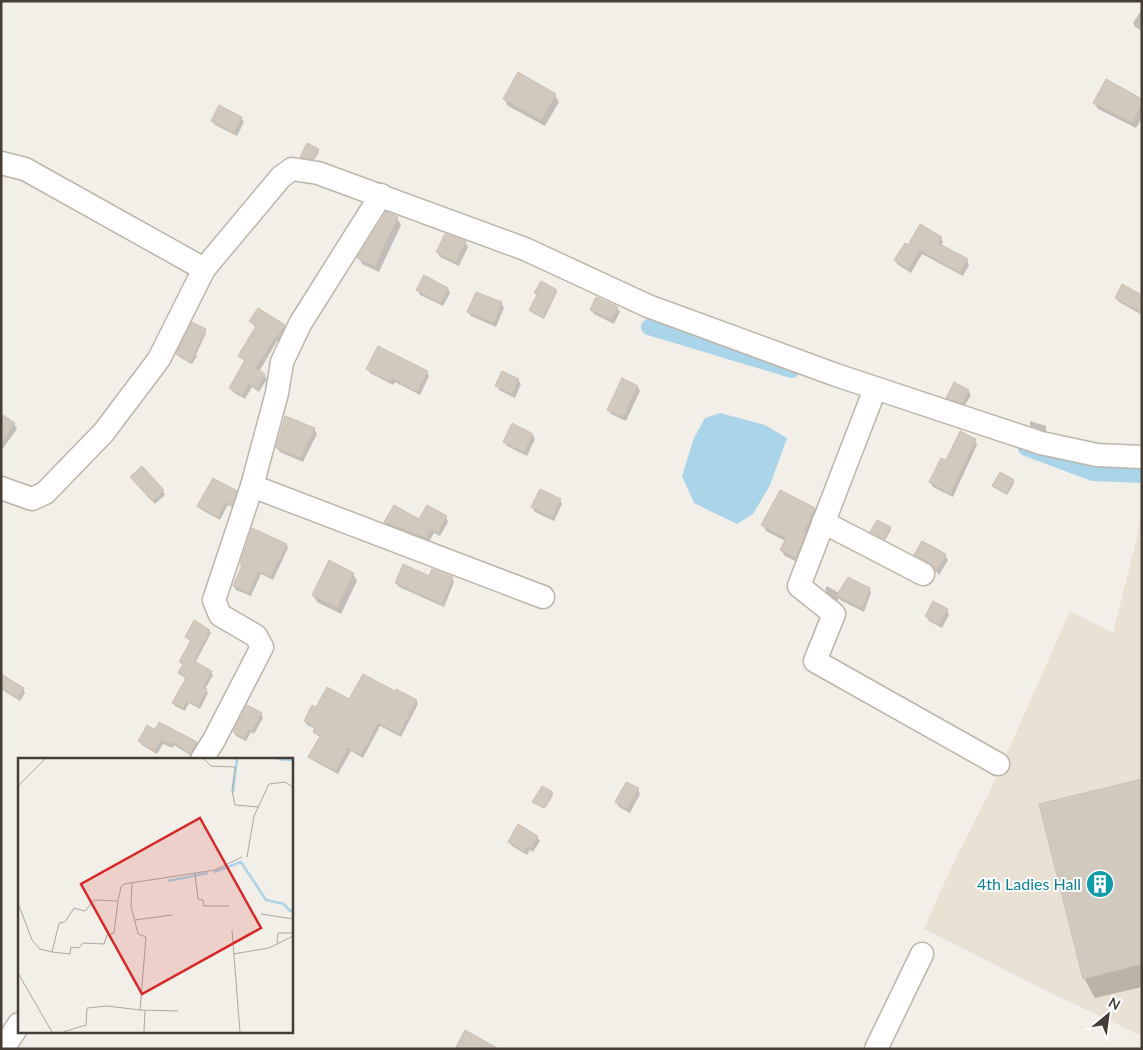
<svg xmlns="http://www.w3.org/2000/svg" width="1143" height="1050" font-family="Lato,sans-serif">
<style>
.education{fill:#e9e1d3}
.water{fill:#aad4e8}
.shadow{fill:#0003}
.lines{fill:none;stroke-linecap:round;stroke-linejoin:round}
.canal{stroke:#aad4e8;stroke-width:16}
.building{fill:#d2c9be;stroke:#ccc0b2}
.minor-casing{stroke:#bcb5ab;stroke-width:25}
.minor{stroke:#fff;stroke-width:22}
.labels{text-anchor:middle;stroke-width:4;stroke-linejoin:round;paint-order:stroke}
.culture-label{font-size:16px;fill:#0d838f;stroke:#fff;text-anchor:end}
.inset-river{fill:none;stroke:#aad4e8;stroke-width:2.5}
.inset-road{fill:none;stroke:#aca8a1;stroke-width:1}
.view{fill:#d62828;fill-opacity:0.15;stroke:#d62828;stroke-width:2.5}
.inset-edge{fill:none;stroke:#443e37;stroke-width:2.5}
</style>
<rect width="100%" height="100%" fill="#f2eee8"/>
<!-- education -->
<path class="education" d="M 1142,510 L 1142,1036 L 1055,995 L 924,929 L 952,866 L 993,785 L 1070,611 L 1113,633 L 1136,542 Z"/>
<!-- water -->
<path class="water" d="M 720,413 L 765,425 L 787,438 L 770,485 L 753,514 L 737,524 L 694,503 L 682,476 L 694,438 L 705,418 Z"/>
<!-- shadow -->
<g class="shadow">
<path d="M 1142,9 L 1142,31 L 1135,27 L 1133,23 Z"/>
<path d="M 555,95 L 559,102 L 545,126 L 508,106 L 504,99 Z"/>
<path d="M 1142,101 L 1142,118 L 1136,128 L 1098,109 L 1094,103 Z"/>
<path d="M 241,118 L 244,122 L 237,136 L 215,125 L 212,120 Z"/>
<path d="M 318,150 L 319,152 L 314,160 L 301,157 Z"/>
<path d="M 397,218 L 401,225 L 379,272 L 362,264 L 359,258 Z"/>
<path d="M 941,238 L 943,242 L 941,246 L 967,260 L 969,265 L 963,276 L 922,254 L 911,273 L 898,265 L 895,260 L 909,246 Z"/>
<path d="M 465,242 L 468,247 L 459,266 L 440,257 L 437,252 Z"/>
<path d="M 448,289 L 450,293 L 443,306 L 420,295 L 418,290 Z"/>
<path d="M 556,290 L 557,292 L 544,319 L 531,312 L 530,310 L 538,296 L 536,293 Z"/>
<path d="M 1142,296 L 1142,315 L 1119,302 L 1116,298 Z"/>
<path d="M 501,303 L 504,308 L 496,327 L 471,316 L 468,312 Z"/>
<path d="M 617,308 L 620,312 L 614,324 L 594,314 L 592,310 Z"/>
<path d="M 250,321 L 284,326 L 286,330 L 279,342 L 277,341 L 259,372 L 264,375 L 267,379 L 259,392 L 252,387 L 245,399 L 233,392 L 230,388 L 245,362 L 239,356 L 256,328 Z"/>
<path d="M 205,330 L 206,333 L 196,355 L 197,356 L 192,364 L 179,357 L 178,354 Z"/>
<path d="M 368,369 L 427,372 L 429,376 L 420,395 L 395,382 L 393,385 L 370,373 Z"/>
<path d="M 518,380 L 521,384 L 515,398 L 499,390 L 497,386 Z"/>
<path d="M 622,380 L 638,387 L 640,391 L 626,421 L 611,414 L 608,410 Z"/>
<path d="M 968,391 L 971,395 L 964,407 L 949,402 L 947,397 Z"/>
<path d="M 1030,421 L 1046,426 L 1046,432 L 1030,426 Z"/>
<path d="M 1,424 L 14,424 L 17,429 L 1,451 Z"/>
<path d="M 314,429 L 317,434 L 303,462 L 280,452 L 277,448 Z"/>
<path d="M 532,434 L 535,439 L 527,456 L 507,446 L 504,442 Z"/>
<path d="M 975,440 L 977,445 L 953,497 L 933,487 L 930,482 L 946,462 Z"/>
<path d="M 132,478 L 163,491 L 165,495 L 155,504 Z"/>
<path d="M 1013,481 L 1014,483 L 1007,495 L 993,486 Z"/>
<path d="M 236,492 L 238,496 L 234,508 L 228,505 L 220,520 L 200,509 L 198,506 Z"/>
<path d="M 560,500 L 562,504 L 554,521 L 535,512 L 532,507 Z"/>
<path d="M 814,509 L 818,515 L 799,563 L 785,556 L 781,550 L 785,541 L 766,531 L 763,525 Z"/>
<path d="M 446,517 L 448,522 L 440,536 L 434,533 L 429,542 L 388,526 L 385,522 Z"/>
<path d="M 890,528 L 891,530 L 885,540 L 872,532 Z"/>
<path d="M 286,544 L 288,548 L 273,580 L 261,574 L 251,596 L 236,590 L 234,586 L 242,567 L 241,564 Z"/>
<path d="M 915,555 L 945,555 L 948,560 L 939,575 L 933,567 L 918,559 Z"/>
<path d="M 353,574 L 357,581 L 341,614 L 317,602 L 313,595 Z"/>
<path d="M 430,577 L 452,578 L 454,582 L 444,607 L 399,587 L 396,583 Z"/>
<path d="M 827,586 L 839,593 L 869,589 L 871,593 L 864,612 L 840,600 L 839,598 L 837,601 L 827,593 L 825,589 Z"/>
<path d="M 947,610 L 949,615 L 942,628 L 929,621 L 926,616 Z"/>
<path d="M 209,631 L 211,633 L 195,663 L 211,672 L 213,675 L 205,689 L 208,693 L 200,709 L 189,703 L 185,711 L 175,706 L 174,703 L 186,679 L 179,673 L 184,666 L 180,662 L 191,642 L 186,637 Z"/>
<path d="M 1,675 L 23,689 L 25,693 L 20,701 L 1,689 Z"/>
<path d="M 396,693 L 416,701 L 418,704 L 401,737 L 380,726 L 363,758 L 351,751 L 338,774 L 312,760 L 310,757 L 320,737 L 314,732 L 316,729 L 307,725 L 305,721 L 316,709 Z"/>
<path d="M 261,714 L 263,718 L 254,734 L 251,732 L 246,741 L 236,736 L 234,732 Z"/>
<path d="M 156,732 L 196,743 L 199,747 L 193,757 L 174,745 L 173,748 L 163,744 L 157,754 L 142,745 L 139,741 Z"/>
<path d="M 1142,781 L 1142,987 L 1095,998 L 1084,978 Z"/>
<path d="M 638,789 L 640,794 L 630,813 L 619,807 L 616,802 Z"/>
<path d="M 552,793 L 553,795 L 546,807 L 534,802 Z"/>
<path d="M 537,837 L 540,841 L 533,852 L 530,850 L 527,855 L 512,846 L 509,842 Z"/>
</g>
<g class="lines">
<!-- canal -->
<g class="canal">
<path d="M 649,327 L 792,370"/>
<path d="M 1026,448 L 1093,473 L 1142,475"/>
</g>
</g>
<!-- building -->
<g class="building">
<path d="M 518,72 L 556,94 L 541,120 L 503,99 Z"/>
<path d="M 1106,79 L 1142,99 L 1142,105 L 1132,122 L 1093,103 Z"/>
<path d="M 219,105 L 242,117 L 234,133 L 211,121 Z"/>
<path d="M 307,143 L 319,149 L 313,159 L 300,157 Z"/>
<path d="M 386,212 L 398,217 L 375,266 L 357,258 Z"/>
<path d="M 920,224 L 942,237 L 938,243 L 968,259 L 960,273 L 920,250 L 908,269 L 894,260 L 905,243 L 908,245 Z"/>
<path d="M 445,234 L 466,241 L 456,262 L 436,252 Z"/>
<path d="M 424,275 L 448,288 L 441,303 L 416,290 Z"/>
<path d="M 541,281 L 557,290 L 543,318 L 529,310 L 537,295 L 534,293 Z"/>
<path d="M 1122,284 L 1142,295 L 1142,313 L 1115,298 Z"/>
<path d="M 476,292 L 502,302 L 494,323 L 467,312 Z"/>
<path d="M 596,297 L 618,307 L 612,320 L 590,310 Z"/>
<path d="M 258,308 L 285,325 L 276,339 L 275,338 L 256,368 L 265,374 L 257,388 L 249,384 L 242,395 L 229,388 L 245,360 L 238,356 L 256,326 L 249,321 Z"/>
<path d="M 192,322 L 206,329 L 195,352 L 196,353 L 190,363 L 176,354 Z"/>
<path d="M 378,346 L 428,371 L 417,392 L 392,378 L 390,382 L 366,369 Z"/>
<path d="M 502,371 L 519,379 L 512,394 L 495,386 Z"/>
<path d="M 622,378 L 638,386 L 623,417 L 607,410 Z"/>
<path d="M 954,382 L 969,390 L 962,403 L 946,398 Z"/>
<path d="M 1,414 L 15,423 L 1,444 Z"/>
<path d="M 285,416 L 315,428 L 301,458 L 276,448 Z"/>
<path d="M 512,423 L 533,434 L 524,452 L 503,442 Z"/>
<path d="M 960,431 L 976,439 L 950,494 L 929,482 L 941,458 L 946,460 Z"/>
<path d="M 142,466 L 164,490 L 152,501 L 130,477 Z"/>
<path d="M 1000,472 L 1014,480 L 1006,494 L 992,486 Z"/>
<path d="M 213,478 L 237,491 L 232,506 L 226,502 L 218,517 L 197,506 Z"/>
<path d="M 540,489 L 561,499 L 552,518 L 531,507 Z"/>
<path d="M 780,490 L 815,508 L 804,531 L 806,532 L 796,558 L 780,550 L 786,538 L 761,525 Z"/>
<path d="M 394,505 L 419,519 L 427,505 L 447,516 L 438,533 L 431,529 L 426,538 L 384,522 Z"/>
<path d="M 877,520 L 891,527 L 884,539 L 870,532 Z"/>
<path d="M 252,528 L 287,544 L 270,577 L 258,571 L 249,593 L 233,586 L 242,565 L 240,564 Z"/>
<path d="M 922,541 L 946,554 L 936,572 L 934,567 L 929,563 L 914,555 Z"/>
<path d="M 329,560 L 354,573 L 337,608 L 312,595 Z"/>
<path d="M 403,564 L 429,576 L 432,569 L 453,577 L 442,604 L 395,583 Z"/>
<path d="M 848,577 L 870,588 L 862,608 L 836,596 Z"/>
<path d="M 933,601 L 948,609 L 939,625 L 925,616 Z"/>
<path d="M 194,620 L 210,630 L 194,661 L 212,671 L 203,687 L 207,689 L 198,707 L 187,701 L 183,708 L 172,703 L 186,678 L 178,673 L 183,664 L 179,662 L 191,640 L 185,637 Z"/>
<path d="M 1,674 L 24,688 L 18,698 L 1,688 Z"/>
<path d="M 363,674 L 395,691 L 396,689 L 417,700 L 399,734 L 378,723 L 361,755 L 348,748 L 336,771 L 308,757 L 320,736 L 313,732 L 315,727 L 304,721 L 312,705 L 316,707 L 327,687 L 349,699 Z"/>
<path d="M 247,705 L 262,713 L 252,731 L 249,729 L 244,738 L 233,732 Z"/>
<path d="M 159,722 L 197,742 L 190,754 L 172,742 L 171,745 L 161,740 L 155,751 L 138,741 L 147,725 L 155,730 Z"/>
<path d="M 1142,779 L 1142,964 L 1083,979 L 1039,804 Z"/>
<path d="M 626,782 L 639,788 L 627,809 L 615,802 Z"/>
<path d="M 542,786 L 553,792 L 544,808 L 532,802 Z"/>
<path d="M 518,824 L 538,836 L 531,848 L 527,846 L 525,852 L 508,842 Z"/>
<path d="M 465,1030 L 499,1049 L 455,1049 Z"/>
</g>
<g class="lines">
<defs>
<g id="minor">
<path d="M 1,163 L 25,169 L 204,269 L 281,177 L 292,169 L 318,173 L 525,249 L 648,306 L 836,375 L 1041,443 L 1097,455 L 1142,457"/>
<path d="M 875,389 L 799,586 L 834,614 L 815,661 L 998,764"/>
<path d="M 252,486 L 543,597"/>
<path d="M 1,488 L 32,499 L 45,493 L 104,432 L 159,359 L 204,269"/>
<path d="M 823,522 L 923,574"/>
<path d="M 202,759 L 214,740 L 262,647 L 256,636 L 220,615 L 214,600 L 252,486 L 277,393 L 282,362 L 300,324 L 381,195"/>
<path d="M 3,1049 L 19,1024"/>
<path d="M 876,1049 L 922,954"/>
</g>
</defs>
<!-- minor casing -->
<use href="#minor" class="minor-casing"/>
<!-- minor -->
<use href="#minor" class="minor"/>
</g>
<!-- icons -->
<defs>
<symbol id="building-disc" viewBox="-11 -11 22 22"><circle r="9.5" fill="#0f9aa8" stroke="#fff"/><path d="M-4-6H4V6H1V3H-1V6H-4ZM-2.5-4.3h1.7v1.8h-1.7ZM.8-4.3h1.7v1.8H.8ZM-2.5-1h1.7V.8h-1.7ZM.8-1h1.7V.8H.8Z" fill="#fff"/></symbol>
</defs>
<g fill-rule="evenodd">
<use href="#building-disc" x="1084" y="868" width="32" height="32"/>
</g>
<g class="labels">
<!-- culture labels -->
<g class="culture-label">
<text x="1081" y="890">4th Ladies Hall</text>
</g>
</g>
<!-- overview -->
<g transform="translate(18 758)">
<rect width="275" height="275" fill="#f2eee8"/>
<path class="inset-river" d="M 260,1 L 275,2M 215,34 L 219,1M 196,114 L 223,104 L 248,142 L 266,146 L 272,153 L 275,152M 150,123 L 190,115"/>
<path class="inset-road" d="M 186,1 L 193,8 L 217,9 L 214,32 L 217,47 L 241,49M 0,28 L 27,1M 229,99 L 236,58 L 251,26 L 267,24 L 275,29M 177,116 L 180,141 L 185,142 L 186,148 L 211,148M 100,143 L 96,175 L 89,177 L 86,186 L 65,185 L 61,190 L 53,189 L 52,196 L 34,194 L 41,165 L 47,164 L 56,150 L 67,153 L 76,142 L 100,143 L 103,129 L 106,126 L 197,112 L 224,99M 0,145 L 14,182 L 22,191 L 34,194M 243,156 L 275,161M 117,162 L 154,157M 214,172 L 222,274M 259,185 L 260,175 L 275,175M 215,196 L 251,190 L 275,178M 0,215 L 34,274M 122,252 L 160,253M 45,274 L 68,267 L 69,250 L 89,248 L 122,252 L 128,179 L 120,176 L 113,148 L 114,125M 126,274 L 127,253"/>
<path class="view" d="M 182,60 L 243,170 L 124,236 L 63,126 Z"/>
<rect width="275" height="275" class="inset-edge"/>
</g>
<!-- border -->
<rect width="1143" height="1050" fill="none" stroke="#443e37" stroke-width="5"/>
<!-- north arrow -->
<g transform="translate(1108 1015) rotate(29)" stroke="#ffffff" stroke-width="4" paint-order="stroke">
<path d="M0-4L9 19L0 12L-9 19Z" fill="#443e37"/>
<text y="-8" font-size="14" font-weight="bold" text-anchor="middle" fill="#443e37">N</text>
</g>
</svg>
